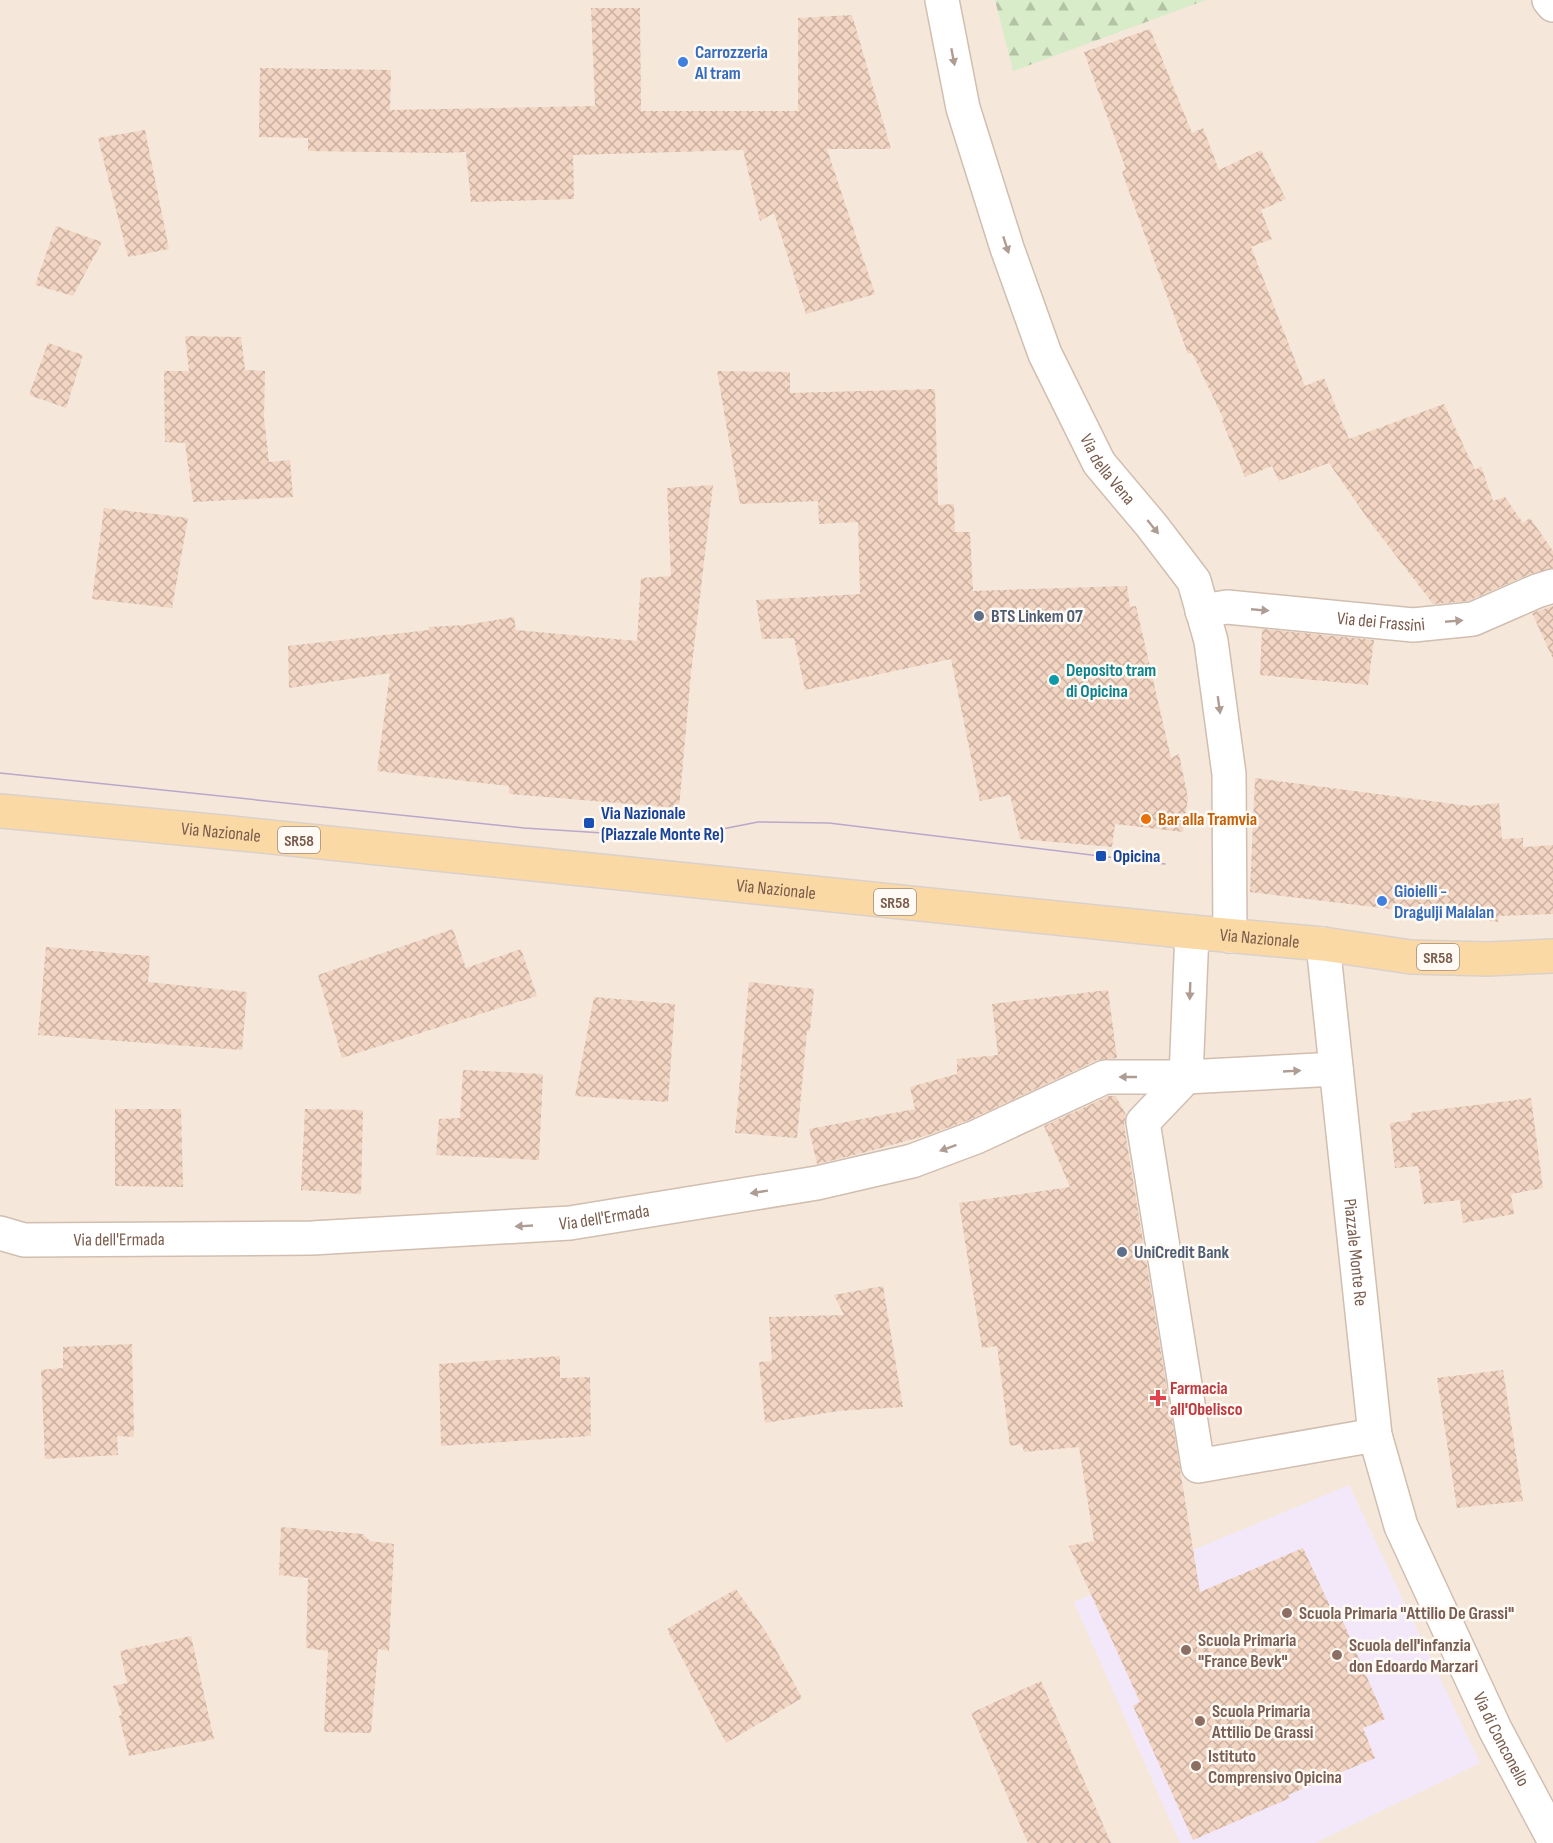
<svg xmlns="http://www.w3.org/2000/svg" width="1553" height="1843" font-family="'Sofia Sans Condensed',sans-serif">
<style>
.residential{fill:#f5e8da}
.education{fill:#f3e8fa}
.forest{fill:url(#forest-firs)}
.building{fill:url(#building-cross-hatch)}
.lines{fill:none;stroke-linecap:round;stroke-linejoin:round}
.minor-casing{stroke:#d1beb0;stroke-width:36}
.major-casing{stroke:#dad1cd;stroke-width:36}
.minor{stroke:#fff;stroke-width:33}
.major{stroke:#fbd9a5;stroke-width:33}
.tram{stroke:#b9a8c9;stroke-width:1.5}
.oneway{fill:#af9d94}
.shop-dot{fill:#3f7fe0;stroke:#fffaf3;stroke-width:2}
.service-dot{fill:#5c6f8a;stroke:#fffaf3;stroke-width:2}
.culture-dot{fill:#0f9aa8;stroke:#fffaf3;stroke-width:2}
.food-dot{fill:#e8710a;stroke:#fffaf3;stroke-width:2}
.transit-dot{fill:#1a4fb4;stroke:#fffaf3;stroke-width:2}
.health-dot{fill:#e0444e;stroke:#fffaf3;stroke-width:2}
.education-dot{fill:#8d6e63;stroke:#fffaf3;stroke-width:2}
.labels{text-anchor:middle;stroke-width:5;stroke-linejoin:round;paint-order:stroke}
.shield{fill:#fffaf3;stroke:#a28b7f;stroke-width:1.5}
.shield-label{font-size:16px;font-weight:bold;fill:#7a5c4d}
.shop-label{font-size:18px;font-weight:bold;fill:#366cbe;stroke:#fffaf3;text-anchor:start}
.street-label{font-size:18px;fill:#7a5c4d;stroke:#fffaf3}
.service-label{font-size:18px;font-weight:bold;fill:#4e5e75;stroke:#fffaf3;text-anchor:start}
.culture-label{font-size:18px;font-weight:bold;fill:#0d838f;stroke:#fffaf3;text-anchor:start}
.transit-label{font-size:18px;font-weight:bold;fill:#164399;stroke:#fffaf3;text-anchor:start}
.food-label{font-size:18px;font-weight:bold;fill:#c56008;stroke:#fffaf3;text-anchor:start}
.health-label{font-size:18px;font-weight:bold;fill:#be3a42;stroke:#fffaf3;text-anchor:start}
.education-label{font-size:18px;font-weight:bold;fill:#785e54;stroke:#fffaf3;text-anchor:start}
</style>
<defs>
<pattern id="forest-firs" width="22" height="20" patternUnits="userSpaceOnUse" patternTransform="scale(1.5)"><rect width="22" height="20" fill="#d8ecc9"/><path d="M5 1l3.5 6h-7zM16 11l3.5 6h-7z" fill="#b4c2a5"/></pattern>
<pattern id="building-cross-hatch" width="8" height="8" patternUnits="userSpaceOnUse" patternTransform="scale(1.5)"><rect width="8" height="8" fill="#f3d5c3"/><path d="M0 0l8 8M0 8l8-8" fill="none" stroke="#cab0a1"/></pattern>
</defs>
<rect width="100%" height="100%" fill="#fdf6ec"/>
<!-- residential -->
<rect class="residential" x="0" y="0" width="1553" height="1843"/>
<!-- education -->
<path class="education" d="M 1349,1485 L 1480,1763 L 1315,1843 L 1180,1843 L 1074,1602 L 1198,1548 Z"/>
<!-- forest -->
<path class="forest" d="M 995,0 L 1206,0 L 1013,71 Z"/>
<!-- building -->
<g class="building">
<path d="M 591,8 L 640,8 L 641,111 L 798,111 L 798,18 L 852,15 L 891,149 L 827,149 L 875,294 L 806,314 L 774,213 L 760,221 L 743,150 L 573,155 L 574,199 L 471,202 L 466,152 L 445,153 L 308,151 L 308,138 L 259,137 L 260,68 L 391,70 L 390,110 L 595,106 Z"/>
<path d="M 1150,29 L 1192,133 L 1203,128 L 1219,170 L 1261,150 L 1286,199 L 1261,210 L 1272,239 L 1251,247 L 1305,386 L 1324,378 L 1349,439 L 1444,404 L 1475,470 L 1481,466 L 1493,501 L 1505,497 L 1523,523 L 1530,518 L 1553,551 L 1553,568 L 1530,574 L 1468,601 L 1433,604 L 1370,522 L 1329,463 L 1279,481 L 1272,466 L 1245,477 L 1222,421 L 1224,420 L 1192,353 L 1188,354 L 1122,172 L 1126,169 L 1084,52 Z"/>
<path d="M 145,130 L 169,249 L 128,257 L 98,138 Z"/>
<path d="M 56,226 L 102,242 L 73,296 L 35,285 Z"/>
<path d="M 185,336 L 241,337 L 245,370 L 265,371 L 264,418 L 269,462 L 290,460 L 293,497 L 193,502 L 185,443 L 165,442 L 164,371 L 189,371 Z"/>
<path d="M 48,343 L 83,355 L 66,408 L 29,395 Z"/>
<path d="M 717,371 L 790,372 L 790,393 L 935,389 L 938,505 L 954,504 L 955,532 L 970,532 L 973,591 L 1127,586 L 1130,607 L 1136,606 L 1171,758 L 1179,754 L 1188,798 L 1183,832 L 1115,824 L 1112,847 L 1020,839 L 1010,795 L 980,801 L 951,659 L 805,690 L 794,638 L 762,639 L 756,600 L 860,594 L 858,522 L 819,524 L 818,501 L 740,504 Z"/>
<path d="M 713,485 L 691,673 L 679,808 L 509,794 L 509,786 L 377,771 L 390,673 L 289,688 L 288,646 L 429,630 L 429,627 L 465,625 L 514,617 L 516,630 L 637,641 L 641,578 L 671,576 L 667,488 Z"/>
<path d="M 104,508 L 188,518 L 172,608 L 92,599 Z"/>
<path d="M 1553,606 L 1553,659 L 1532,613 Z"/>
<path d="M 1262,629 L 1374,640 L 1368,685 L 1260,675 Z"/>
<path d="M 1255,778 L 1469,806 L 1499,803 L 1502,839 L 1523,838 L 1523,847 L 1553,845 L 1553,914 L 1499,916 L 1498,922 L 1250,892 Z"/>
<path d="M 453,929 L 466,968 L 521,949 L 537,996 L 342,1058 L 318,975 Z"/>
<path d="M 46,947 L 150,956 L 148,982 L 247,992 L 242,1050 L 38,1035 Z"/>
<path d="M 749,982 L 814,989 L 810,1031 L 807,1031 L 797,1138 L 735,1133 Z"/>
<path d="M 1108,990 L 1117,1058 L 1097,1060 L 969,1120 L 928,1135 L 866,1152 L 817,1164 L 809,1129 L 915,1109 L 910,1087 L 957,1074 L 957,1059 L 998,1055 L 992,1004 Z"/>
<path d="M 594,997 L 675,1004 L 668,1102 L 575,1096 Z"/>
<path d="M 463,1070 L 543,1074 L 539,1160 L 436,1155 L 439,1119 L 460,1118 Z"/>
<path d="M 1109,1096 L 1116,1096 L 1126,1115 L 1124,1125 L 1200,1592 L 1303,1548 L 1335,1617 L 1341,1617 L 1385,1719 L 1363,1728 L 1375,1758 L 1288,1795 L 1290,1798 L 1193,1840 L 1133,1706 L 1140,1702 L 1069,1546 L 1094,1541 L 1079,1447 L 1024,1452 L 1022,1444 L 1010,1446 L 997,1346 L 982,1348 L 959,1203 L 1070,1187 L 1044,1126 Z"/>
<path d="M 1531,1098 L 1543,1188 L 1511,1194 L 1514,1214 L 1463,1223 L 1460,1200 L 1424,1204 L 1418,1166 L 1395,1168 L 1390,1123 L 1411,1120 L 1411,1113 Z"/>
<path d="M 115,1109 L 181,1109 L 183,1187 L 115,1186 Z"/>
<path d="M 305,1109 L 363,1110 L 361,1194 L 301,1190 Z"/>
<path d="M 883,1286 L 903,1407 L 838,1411 L 765,1423 L 759,1362 L 772,1361 L 769,1317 L 844,1315 L 834,1295 Z"/>
<path d="M 132,1344 L 134,1437 L 117,1436 L 118,1455 L 45,1459 L 41,1370 L 63,1368 L 63,1347 Z"/>
<path d="M 560,1356 L 560,1378 L 590,1377 L 591,1436 L 441,1446 L 439,1364 Z"/>
<path d="M 1503,1370 L 1523,1501 L 1457,1508 L 1437,1378 Z"/>
<path d="M 281,1527 L 363,1534 L 370,1541 L 394,1544 L 389,1651 L 378,1649 L 371,1733 L 324,1732 L 328,1651 L 306,1648 L 308,1578 L 279,1575 Z"/>
<path d="M 736,1589 L 768,1635 L 802,1698 L 726,1743 L 667,1629 Z"/>
<path d="M 191,1636 L 214,1739 L 129,1756 L 119,1716 L 122,1715 L 113,1686 L 127,1683 L 120,1651 Z"/>
<path d="M 1041,1681 L 1111,1843 L 1028,1843 L 971,1713 Z"/>
</g>
<g class="lines">
<defs>
<g id="minor">
<path id="s1" d="M 942,0 L 963,108 L 1007,248 L 1045,354 L 1099,463 L 1152,526 L 1194,581 L 1211,641 L 1229,774 L 1230,936"/>
<path d="M 1549,0 L 1553,5"/>
<path id="s2" d="M 1202,611 L 1227,607 L 1413,625 L 1473,619 L 1537,591 L 1553,586"/>
<path d="M 1192,932 L 1186,1077 L 1143,1122 L 1198,1466 L 1375,1435"/>
<path id="s3" d="M 1323,944 L 1375,1435 L 1401,1526 L 1495,1729 L 1553,1838"/>
<path id="s4" d="M 0,1233 L 24,1240 L 312,1238 L 570,1223 L 817,1183 L 912,1161 L 976,1137 L 1105,1077 L 1186,1077 L 1336,1069"/>
</g>
<g id="major">
<path id="s5" d="M 0,811 L 232,833 L 1192,932 L 1323,944 L 1411,957 L 1488,959 L 1553,956"/>
</g>
</defs>
<!-- minor casing -->
<use href="#minor" class="minor-casing"/>
<!-- major casing -->
<use href="#major" class="major-casing"/>
<!-- minor -->
<use href="#minor" class="minor"/>
<!-- major -->
<use href="#major" class="major"/>
<!-- tram -->
<path class="tram" d="M 0,773 L 524,828 L 651,836 L 671,836 L 707,832 L 758,822 L 829,823 L 1165,864"/>
</g>
<!-- one-way arrows -->
<defs><path id="oneway-solid" d="M-6-.8H1V-3.2L6.5 0L1 3.2V.8H-6Z" transform="scale(1.5)"/></defs>
<g class="oneway">
<use href="#oneway-solid" transform="translate(953 57) rotate(79)"/>
<use href="#oneway-solid" transform="translate(1006 245) rotate(72)"/>
<use href="#oneway-solid" transform="translate(1153 527) rotate(51)"/>
<use href="#oneway-solid" transform="translate(1260 610) rotate(5)"/>
<use href="#oneway-solid" transform="translate(1454 621) rotate(-5)"/>
<use href="#oneway-solid" transform="translate(1219 705) rotate(82)"/>
<use href="#oneway-solid" transform="translate(1190 991) rotate(92)"/>
<use href="#oneway-solid" transform="translate(1292 1071) rotate(-3)"/>
<use href="#oneway-solid" transform="translate(1128 1077) rotate(180)"/>
<use href="#oneway-solid" transform="translate(948 1148) rotate(160)"/>
<use href="#oneway-solid" transform="translate(759 1192) rotate(171)"/>
<use href="#oneway-solid" transform="translate(524 1226) rotate(177)"/>
</g>
<!-- markers -->
<g class="shop-dot">
<circle cx="683" cy="62" r="6"/>
<circle cx="1382" cy="901" r="6"/>
</g>
<g class="service-dot">
<circle cx="979" cy="616" r="6"/>
<circle cx="1122" cy="1252" r="6"/>
</g>
<circle class="culture-dot" cx="1054" cy="680" r="6"/>
<circle class="food-dot" cx="1146" cy="819" r="6"/>
<g class="transit-dot">
<rect x="583" y="817" width="12" height="12" rx="3"/>
<rect x="1095" y="850" width="12" height="12" rx="3"/>
</g>
<path class="health-dot" d="M1155 1389h6v6h6v6h-6v6h-6v-6h-6v-6h6z"/>
<g class="education-dot">
<circle cx="1287" cy="1613" r="6"/>
<circle cx="1186" cy="1650" r="6"/>
<circle cx="1337" cy="1655" r="6"/>
<circle cx="1200" cy="1721" r="6"/>
<circle cx="1196" cy="1766" r="6"/>
</g>
<g class="labels">
<!-- shield labels -->
<g class="shield">
<rect x="278" y="827" width="42" height="26" rx="4.5"/>
<rect x="874" y="889" width="42" height="26" rx="4.5"/>
<rect x="1417" y="944" width="42" height="26" rx="4.5"/>
</g>
<g class="shield-label">
<text x="299" y="846">SR58</text>
<text x="895" y="908">SR58</text>
<text x="1438" y="963">SR58</text>
</g>
<!-- shop labels -->
<g class="shop-label">
<text x="695" y="58">Carrozzeria<tspan x="695" dy="21">Al tram</tspan></text>
<text x="1394" y="897">Gioielli -<tspan x="1394" dy="21">Dragulji Malalan</tspan></text>
</g>
<!-- street labels -->
<g class="street-label">
<text dy="6" stroke="none"><textPath href="#s1" startOffset="501">Via della Vena</textPath></text>
<text dy="6" stroke="none"><textPath href="#s2" startOffset="180">Via dei Frassini</textPath></text>
<text dy="6" stroke="none"><textPath href="#s5" startOffset="222">Via Nazionale</textPath></text>
<text dy="6" stroke="none"><textPath href="#s5" startOffset="780">Via Nazionale</textPath></text>
<text dy="6" stroke="none"><textPath href="#s5" startOffset="1266">Via Nazionale</textPath></text>
<text dy="6" stroke="none"><textPath href="#s4" startOffset="606">Via dell'Ermada</textPath></text>
<text dy="6" stroke="none"><textPath href="#s4" startOffset="120">Via dell'Ermada</textPath></text>
<text dy="6" stroke="none"><textPath href="#s3" startOffset="310">Piazzale Monte Re</textPath></text>
<text dy="6" stroke="none"><textPath href="#s3" startOffset="824">Via di Conconello</textPath></text>
</g>
<!-- service labels -->
<g class="service-label">
<text x="991" y="622">BTS Linkem 07</text>
<text x="1134" y="1258">UniCredit Bank</text>
</g>
<!-- culture labels -->
<g class="culture-label">
<text x="1066" y="676">Deposito tram<tspan x="1066" dy="21">di Opicina</tspan></text>
</g>
<!-- transit labels -->
<g class="transit-label">
<text x="601" y="819">Via Nazionale<tspan x="601" dy="21">(Piazzale Monte Re)</tspan></text>
<text x="1113" y="862">Opicina</text>
</g>
<!-- food labels -->
<g class="food-label">
<text x="1158" y="825">Bar alla Tramvia</text>
</g>
<!-- health labels -->
<g class="health-label">
<text x="1170" y="1394">Farmacia<tspan x="1170" dy="21">all'Obelisco</tspan></text>
</g>
<!-- education labels -->
<g class="education-label">
<text x="1299" y="1619">Scuola Primaria "Attilio De Grassi"</text>
<text x="1198" y="1646">Scuola Primaria<tspan x="1198" dy="21">"France Bevk"</tspan></text>
<text x="1349" y="1651">Scuola dell'infanzia<tspan x="1349" dy="21">don Edoardo Marzari</tspan></text>
<text x="1212" y="1717">Scuola Primaria<tspan x="1212" dy="21">Attilio De Grassi</tspan></text>
<text x="1208" y="1762">Istituto<tspan x="1208" dy="21">Comprensivo Opicina</tspan></text>
</g>
</g>
</svg>
